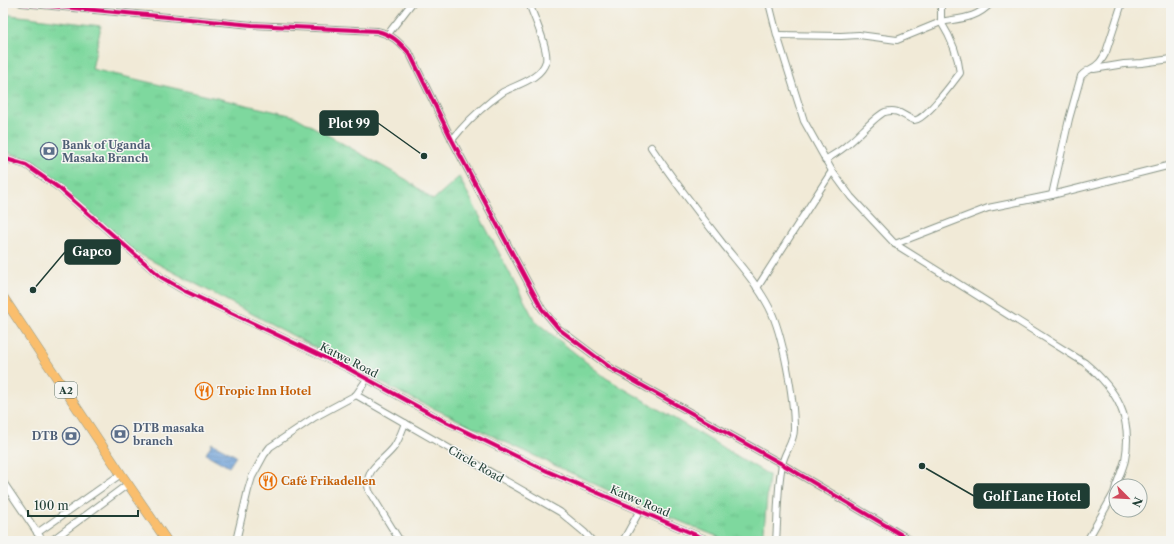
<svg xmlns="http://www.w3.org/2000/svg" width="1174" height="544" font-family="'Libre Caslon Text',serif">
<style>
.grass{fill:url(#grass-tufts);stroke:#4e8a69}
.water{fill:url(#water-rules);stroke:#456e86}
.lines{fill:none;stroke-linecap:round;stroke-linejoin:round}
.minor-casing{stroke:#889486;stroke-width:8}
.tertiary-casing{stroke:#889486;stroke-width:8}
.primary-casing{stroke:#889486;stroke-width:10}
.minor{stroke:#fff;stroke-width:6}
.tertiary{stroke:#fff;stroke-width:7}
.primary{stroke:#fabe6d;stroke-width:9}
.cycleway-casing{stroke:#f6f6f2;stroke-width:6}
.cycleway{stroke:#d6006c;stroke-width:4}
.labels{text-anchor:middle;stroke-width:3;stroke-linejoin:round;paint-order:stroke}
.shield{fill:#f6f6f2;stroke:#60746d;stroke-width:1}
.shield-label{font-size:10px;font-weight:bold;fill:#1f3d34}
.service-label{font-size:11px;font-weight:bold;fill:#4e5e75;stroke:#f6f6f2;text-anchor:start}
.street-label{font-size:11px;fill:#1f3d34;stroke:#f6f6f2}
.food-label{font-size:11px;font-weight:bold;fill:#c56008;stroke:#f6f6f2;text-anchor:start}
.leader{fill:none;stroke:#1f3d34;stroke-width:1.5}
.callout-dot{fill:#1f3d34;stroke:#f6f6f2;stroke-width:1.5}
.callout{fill:#1f3d34;stroke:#1f3d34;stroke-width:1.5}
.callout-label{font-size:12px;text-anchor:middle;font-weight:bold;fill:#fff}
</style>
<defs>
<pattern id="grass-tufts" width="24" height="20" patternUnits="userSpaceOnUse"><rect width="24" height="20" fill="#7ed89e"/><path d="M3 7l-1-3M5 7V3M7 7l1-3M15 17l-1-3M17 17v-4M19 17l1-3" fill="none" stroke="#6cba89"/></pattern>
<pattern id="water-rules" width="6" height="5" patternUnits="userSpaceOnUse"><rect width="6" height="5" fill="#6b9ed7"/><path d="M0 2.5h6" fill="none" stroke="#5782af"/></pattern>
</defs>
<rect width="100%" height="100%" fill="#f6f6f2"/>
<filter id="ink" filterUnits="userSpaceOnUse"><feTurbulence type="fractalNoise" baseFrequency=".025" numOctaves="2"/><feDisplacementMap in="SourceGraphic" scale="8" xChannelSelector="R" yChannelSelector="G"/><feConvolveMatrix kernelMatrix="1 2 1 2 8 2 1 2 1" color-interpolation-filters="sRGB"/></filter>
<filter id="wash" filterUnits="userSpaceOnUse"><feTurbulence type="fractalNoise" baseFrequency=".012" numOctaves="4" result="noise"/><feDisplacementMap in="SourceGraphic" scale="16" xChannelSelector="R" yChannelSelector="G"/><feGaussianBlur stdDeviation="0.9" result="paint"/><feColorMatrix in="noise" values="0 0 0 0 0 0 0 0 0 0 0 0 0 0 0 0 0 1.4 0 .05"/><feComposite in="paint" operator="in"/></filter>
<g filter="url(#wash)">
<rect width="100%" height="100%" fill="#f1ead7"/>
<!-- grass -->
<path class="grass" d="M 3,14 L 101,26 L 92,69 L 294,116 L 407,180 L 433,200 L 459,177 L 535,321 L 606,378 L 769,475 L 763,541 L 728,541 L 633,502 L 403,394 L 128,248 L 28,159 L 3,151 Z"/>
<!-- water -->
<path class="water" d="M 212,443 L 236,456 L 229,467 L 206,454 Z"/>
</g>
<g filter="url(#ink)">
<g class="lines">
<defs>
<g id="minor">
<path d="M 21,3 L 252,25 L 377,31 C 393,35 399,42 410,54 L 452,140 L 542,309 L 559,329 L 611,368 L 782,464 L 912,541"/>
<path d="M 769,3 L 777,35 L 804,121 L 832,171 L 851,197 L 895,244 L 1085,363 C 1117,390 1133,417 1125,460 C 1123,468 1119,477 1116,486"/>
<path d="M 388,34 L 412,3"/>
<path d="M 777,35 L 841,36 L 859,35 L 897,40 L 941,22 L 941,3"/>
<path d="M 1094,69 L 1124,64 L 1142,63 L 1171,59"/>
<path d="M 452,140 C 463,126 476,113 491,101 C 495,98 499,95 503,92 C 518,84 541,79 546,61 C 549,49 533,15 529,3"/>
<path d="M 651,147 C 673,180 698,212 723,244 C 739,264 757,284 769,307 C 783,334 794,398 794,429 C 794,443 784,452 782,465 C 777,490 778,516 776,541"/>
<path d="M 825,160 C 833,155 842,150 848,144 C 857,138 876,115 885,112 C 900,108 903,117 914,120 C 923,123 954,81 960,73 C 958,54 951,38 941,22 C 961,18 976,19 991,3"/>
<path d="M 1052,195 L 1069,119 L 1081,76 C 1087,69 1094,69 1099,63 C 1102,60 1104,56 1106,52 L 1122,3"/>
<path d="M 895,244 L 988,208 L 1052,195 L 1171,165"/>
<path d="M 757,288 L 832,171"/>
<path d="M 356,395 L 560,512 L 584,532 L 592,541"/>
<path d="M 3,482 L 43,541"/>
<path d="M 37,533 L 121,474"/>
<path d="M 51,541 L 128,484"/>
<path d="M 236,541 L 248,490 L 252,477 L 264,455 L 270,447 L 315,417 L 356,395 L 367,379"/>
<path d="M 400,541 L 369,491 C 363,468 382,463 394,447 C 399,440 402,431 405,423"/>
<path d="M 623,541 L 640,510"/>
<path d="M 1087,541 L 1114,493 L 1116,486"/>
</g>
<path id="tertiary" d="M 3,158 L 26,165 L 59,188 L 161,277 L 185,291 L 349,369 L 444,421 L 547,471 L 710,541"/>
<path id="primary" d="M 3,297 L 121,474 L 128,484 L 167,541"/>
</defs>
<!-- minor casing -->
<use href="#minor" class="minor-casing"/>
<!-- tertiary casing -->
<use href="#tertiary" class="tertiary-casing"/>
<!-- primary casing -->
<use href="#primary" class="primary-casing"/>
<!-- minor -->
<use href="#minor" class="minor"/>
<!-- tertiary -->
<use href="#tertiary" class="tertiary"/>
<!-- primary -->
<use href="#primary" class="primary"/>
<defs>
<g id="cycleway">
<path d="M 21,3 L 252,25 L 377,31 C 393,35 399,42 410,54 L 452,140 L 542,309 L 559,329 L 611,368 L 782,464 L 912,541"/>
<path d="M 3,158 L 26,165 L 59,188 L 161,277 L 185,291 L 349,369 L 444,421 L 547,471 L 710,541"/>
</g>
</defs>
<!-- cycleway casing -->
<use href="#cycleway" class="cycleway-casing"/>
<!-- cycleway -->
<use href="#cycleway" class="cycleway"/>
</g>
</g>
<!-- icons -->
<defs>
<symbol id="bank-ring" viewBox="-11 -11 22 22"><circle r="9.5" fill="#f6f6f2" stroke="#5c6f8a" stroke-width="1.5"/><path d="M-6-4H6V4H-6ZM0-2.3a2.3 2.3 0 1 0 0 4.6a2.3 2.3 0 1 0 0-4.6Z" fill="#5c6f8a"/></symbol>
<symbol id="restaurant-ring" viewBox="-11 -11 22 22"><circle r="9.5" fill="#f6f6f2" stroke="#e8710a" stroke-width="1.5"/><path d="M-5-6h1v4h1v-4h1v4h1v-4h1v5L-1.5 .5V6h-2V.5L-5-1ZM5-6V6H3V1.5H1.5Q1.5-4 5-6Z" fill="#e8710a"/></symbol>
</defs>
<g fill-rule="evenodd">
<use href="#bank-ring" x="39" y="141" width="20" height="20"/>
<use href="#restaurant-ring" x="194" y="381" width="20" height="20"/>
<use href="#bank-ring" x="110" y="424" width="20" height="20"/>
<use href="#bank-ring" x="61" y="426" width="20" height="20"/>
<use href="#restaurant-ring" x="258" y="471" width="20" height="20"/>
</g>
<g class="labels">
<!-- shield labels -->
<rect class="shield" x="55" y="382" width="22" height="16" rx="3"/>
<g class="shield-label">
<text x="66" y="394">A2</text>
</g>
<!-- service labels -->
<g class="service-label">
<text x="62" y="149">Bank of Uganda<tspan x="62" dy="13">Masaka Branch</tspan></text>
<text x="133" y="432">DTB masaka<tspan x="133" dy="13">branch</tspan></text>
<text x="58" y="440" text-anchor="end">DTB</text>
</g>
<!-- street labels -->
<g class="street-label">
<text transform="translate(349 360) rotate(27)" y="4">Katwe Road</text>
<text transform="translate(476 464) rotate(30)" y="4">Circle Road</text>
<text transform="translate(640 501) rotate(23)" y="4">Katwe Road</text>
</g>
<!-- food labels -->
<g class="food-label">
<text x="217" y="395">Tropic Inn Hotel</text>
<text x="281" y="485">Café Frikadellen</text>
</g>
</g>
<!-- callouts -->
<path class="leader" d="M424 156L378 123M33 290L65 252M922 466L974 496"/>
<g class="callout-dot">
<circle cx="424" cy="156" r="4"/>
<circle cx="33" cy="290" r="4"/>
<circle cx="922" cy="466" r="4"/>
</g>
<g class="callout">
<rect x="320" y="111" width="58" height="24" rx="4"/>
<rect x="65" y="240" width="55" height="24" rx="4"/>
<rect x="974" y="484" width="115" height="24" rx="4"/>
</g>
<g class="callout-label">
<text x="349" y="128">Plot 99</text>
<text x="92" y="256">Gapco</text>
<text x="1032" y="501">Golf Lane Hotel</text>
</g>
<!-- margin -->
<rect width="1174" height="544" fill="none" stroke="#f6f6f2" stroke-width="16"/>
<!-- north arrow -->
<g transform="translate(1128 498) rotate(114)"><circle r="19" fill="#f6f6f2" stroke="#a0aca6"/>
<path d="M0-3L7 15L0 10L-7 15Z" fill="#d1495b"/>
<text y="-6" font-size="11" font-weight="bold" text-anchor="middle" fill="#1f3d34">N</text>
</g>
<!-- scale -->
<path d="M28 510v6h110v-6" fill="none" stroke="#1f3d34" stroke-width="2"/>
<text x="34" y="510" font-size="12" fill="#1f3d34" stroke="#f6f6f2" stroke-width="3" paint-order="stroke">100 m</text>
</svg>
